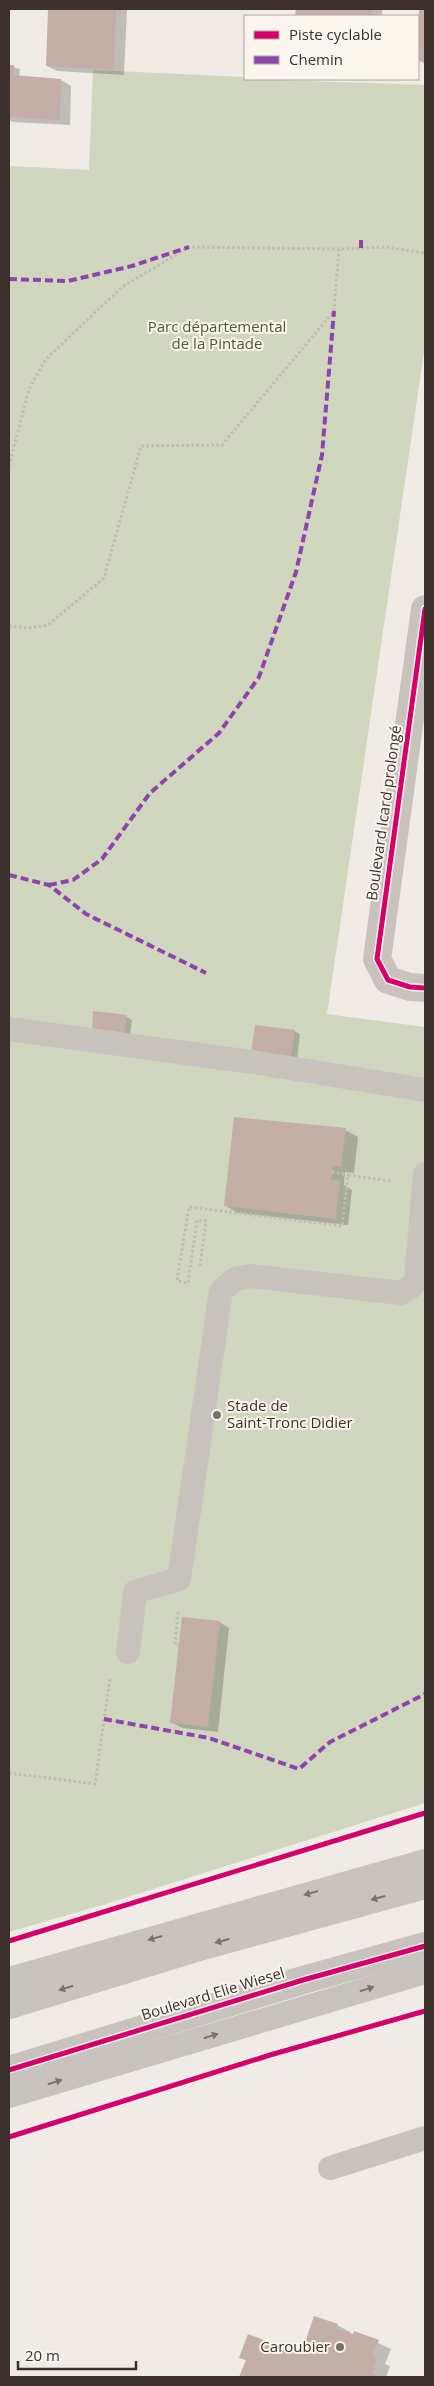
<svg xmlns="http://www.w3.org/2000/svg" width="434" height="2386" font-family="'Open Sans',sans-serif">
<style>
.green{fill:#d1d6bf}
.shadow{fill:#0003}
.building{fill:#c3afa7}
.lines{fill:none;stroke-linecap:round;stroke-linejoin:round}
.path{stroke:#c2bbb6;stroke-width:3;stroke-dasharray:2.5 2.5;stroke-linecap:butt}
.service{stroke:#c9c3be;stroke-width:24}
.minor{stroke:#c9c3be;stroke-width:28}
.tertiary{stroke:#c9c3be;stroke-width:28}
.quiet{stroke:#8e44ad;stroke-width:4;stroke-dasharray:8 4;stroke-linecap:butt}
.cycleway-casing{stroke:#fbf5ee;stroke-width:8}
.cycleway{stroke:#d6006c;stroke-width:5}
.oneway{fill:#7b726d}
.poi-dot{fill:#7a716c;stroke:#fbf5ee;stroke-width:2}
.labels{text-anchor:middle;stroke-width:4;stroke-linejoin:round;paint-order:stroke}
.park-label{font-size:15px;fill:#4a5a2e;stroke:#fbf5ee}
.street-label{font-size:15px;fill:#3b302b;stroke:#fbf5ee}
.poi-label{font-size:15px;fill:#3b302b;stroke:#fbf5ee;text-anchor:start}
</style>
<rect width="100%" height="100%" fill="#f0ebe5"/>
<!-- green -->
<path class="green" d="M 93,70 L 245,77 L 245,79 L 425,85 L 425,345 L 327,1014 L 425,1027 L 425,1803 L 109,1903 L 9,1932 L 9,166 L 89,170 Z"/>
<!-- shadow -->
<g class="shadow">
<path d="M 49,9 L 127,9 L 124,75 L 57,71 L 47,66 Z"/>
<rect x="297" y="9" width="85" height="7"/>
<path d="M 420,9 L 425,9 L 425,64 L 418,60 Z"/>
<path d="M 9,66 L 20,69 L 19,77 L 61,80 L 71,86 L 70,125 L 13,122 L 9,120 Z"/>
<path d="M 127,1017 L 132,1020 L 130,1035 L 99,1032 Z"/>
<path d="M 294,1031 L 300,1034 L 297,1059 L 258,1055 Z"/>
<path d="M 345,1130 L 358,1137 L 354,1173 L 345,1172 L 344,1185 L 352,1190 L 348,1225 L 238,1213 L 226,1206 Z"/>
<path d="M 219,1622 L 229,1628 L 218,1732 L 182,1728 L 171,1722 Z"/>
<path d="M 337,2325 L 350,2332 L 349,2335 L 354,2336 L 355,2332 L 391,2349 L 385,2364 L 390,2366 L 386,2377 L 240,2377 L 247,2361 L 241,2358 L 302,2355 Z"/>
</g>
<!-- building -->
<g class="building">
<path d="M 48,9 L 116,9 L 114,70 L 46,66 Z"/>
<path d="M 296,9 L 372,9 L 371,16 L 295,16 Z"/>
<path d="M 419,9 L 425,9 L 425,61 L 418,60 Z"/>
<path d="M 9,65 L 14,65 L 14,75 L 61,79 L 60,120 L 9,117 Z"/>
<path d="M 93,1011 L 127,1015 L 125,1033 L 92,1029 Z"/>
<path d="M 255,1025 L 295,1030 L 291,1057 L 251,1053 Z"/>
<path d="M 234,1117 L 346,1128 L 341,1167 L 333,1166 L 331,1180 L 340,1181 L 336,1219 L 224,1206 Z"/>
<path d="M 182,1617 L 220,1621 L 208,1727 L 170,1723 Z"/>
<path d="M 314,2316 L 338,2324 L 336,2329 L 353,2334 L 354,2331 L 379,2340 L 372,2356 L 377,2358 L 372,2374 L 381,2377 L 239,2377 L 246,2360 L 239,2358 L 248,2334 L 301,2354 Z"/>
</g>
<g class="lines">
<!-- path -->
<g class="path">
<path d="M 9,466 L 29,389 L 46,359 L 122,287 L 189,247 L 339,249"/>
<path d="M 9,626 L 29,628 L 48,625 L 104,578 L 141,446 L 222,445 L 334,311 L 339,249 L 385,247 L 425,253"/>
<path d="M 332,1172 L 348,1175"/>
<path d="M 200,1266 L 206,1221 L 197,1220 L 188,1283 L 177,1281 L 189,1207 L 342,1226 L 348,1175 L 391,1181"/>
<path d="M 178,1612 L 175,1645 L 179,1645"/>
<path d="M 9,1773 L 95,1784 L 110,1678"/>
</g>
<!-- service -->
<g class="service">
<path d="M 9,1029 L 259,1063 L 425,1090"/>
<path d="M 128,1652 L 135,1592 L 179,1579 L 221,1291 L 235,1279 L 251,1276 L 401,1293 L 411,1287 L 416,1279 L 425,1174"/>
<path d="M 9,1979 L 425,1861"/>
<path d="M 9,2096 L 425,1972"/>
<path d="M 330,2168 L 425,2138"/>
</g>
<!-- minor -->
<path class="minor" d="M 425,609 L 377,959 L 388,980 L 410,987 L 425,988"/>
<!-- tertiary -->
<g class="tertiary">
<path d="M 9,2005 L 199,1947 L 425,1885"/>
<path d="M 9,2070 L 303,1980 L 425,1946"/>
</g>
<!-- quiet -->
<g class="quiet">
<path d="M 361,248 L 361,238"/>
<path d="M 9,279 L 68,281 L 132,266 L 189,247"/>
<path d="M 9,875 L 49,885 L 86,914 L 206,973"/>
<path d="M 49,885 L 73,880 L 102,859 L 150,793 L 219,733 L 259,677 L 296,572 L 322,455 L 334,311"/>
<path d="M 104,1719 L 209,1738 L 299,1769 L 330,1742 L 425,1694"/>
</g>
<defs>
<g id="cycleway">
<path d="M 425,609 L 377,959 L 388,980 L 410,987 L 425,988"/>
<path d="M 9,1941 L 425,1813"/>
<path d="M 9,2070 L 303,1980 L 425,1946"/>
<path d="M 9,2137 L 270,2055 L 425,2011"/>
</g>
</defs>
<!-- cycleway casing -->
<use href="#cycleway" class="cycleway-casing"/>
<!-- cycleway -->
<use href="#cycleway" class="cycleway"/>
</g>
<!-- one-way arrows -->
<defs><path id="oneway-solid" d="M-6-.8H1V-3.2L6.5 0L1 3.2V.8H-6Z" transform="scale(1.25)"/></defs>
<g class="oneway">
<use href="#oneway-solid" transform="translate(311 1893) rotate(164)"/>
<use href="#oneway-solid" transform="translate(378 1898) rotate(165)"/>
<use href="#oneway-solid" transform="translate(155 1938) rotate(164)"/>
<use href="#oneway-solid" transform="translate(222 1941) rotate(165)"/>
<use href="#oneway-solid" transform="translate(66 1988) rotate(163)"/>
<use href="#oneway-solid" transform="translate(367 1989) rotate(-17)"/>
<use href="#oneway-solid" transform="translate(211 2036) rotate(-17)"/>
<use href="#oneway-solid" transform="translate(55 2082) rotate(-17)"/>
</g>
<!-- markers -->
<g class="poi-dot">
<circle cx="217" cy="1415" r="5"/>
<circle cx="340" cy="2347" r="5"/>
</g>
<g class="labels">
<!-- park labels -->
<g class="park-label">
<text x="217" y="332">Parc départemental<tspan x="217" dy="17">de la Pintade</tspan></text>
</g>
<!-- street labels -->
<g class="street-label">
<text transform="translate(384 813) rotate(-82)" y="5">Boulevard Icard prolongé</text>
<text transform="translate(213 1994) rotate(-17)" y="5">Boulevard Elie Wiesel</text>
</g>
<!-- poi labels -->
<g class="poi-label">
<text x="227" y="1411">Stade de<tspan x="227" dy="17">Saint-Tronc Didier</tspan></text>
<text x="330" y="2352" text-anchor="end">Caroubier</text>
</g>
</g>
<!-- border -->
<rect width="434" height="2386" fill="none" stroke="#3b302b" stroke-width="20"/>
<!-- legend -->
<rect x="244" y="15" width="175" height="65" fill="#fbf5ee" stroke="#aea6a0"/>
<rect x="254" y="31" width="25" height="8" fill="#d6006c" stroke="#aea6a0"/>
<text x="289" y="40" font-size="15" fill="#3b302b">Piste cyclable</text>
<rect x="254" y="56" width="25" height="8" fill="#8e44ad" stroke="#aea6a0"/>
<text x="289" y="65" font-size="15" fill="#3b302b">Chemin</text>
<!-- scale -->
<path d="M18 2361v8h118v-8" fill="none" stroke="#3b302b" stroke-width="2.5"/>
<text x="25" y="2361" font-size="15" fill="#3b302b" stroke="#fbf5ee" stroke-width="4" paint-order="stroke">20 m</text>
</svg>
